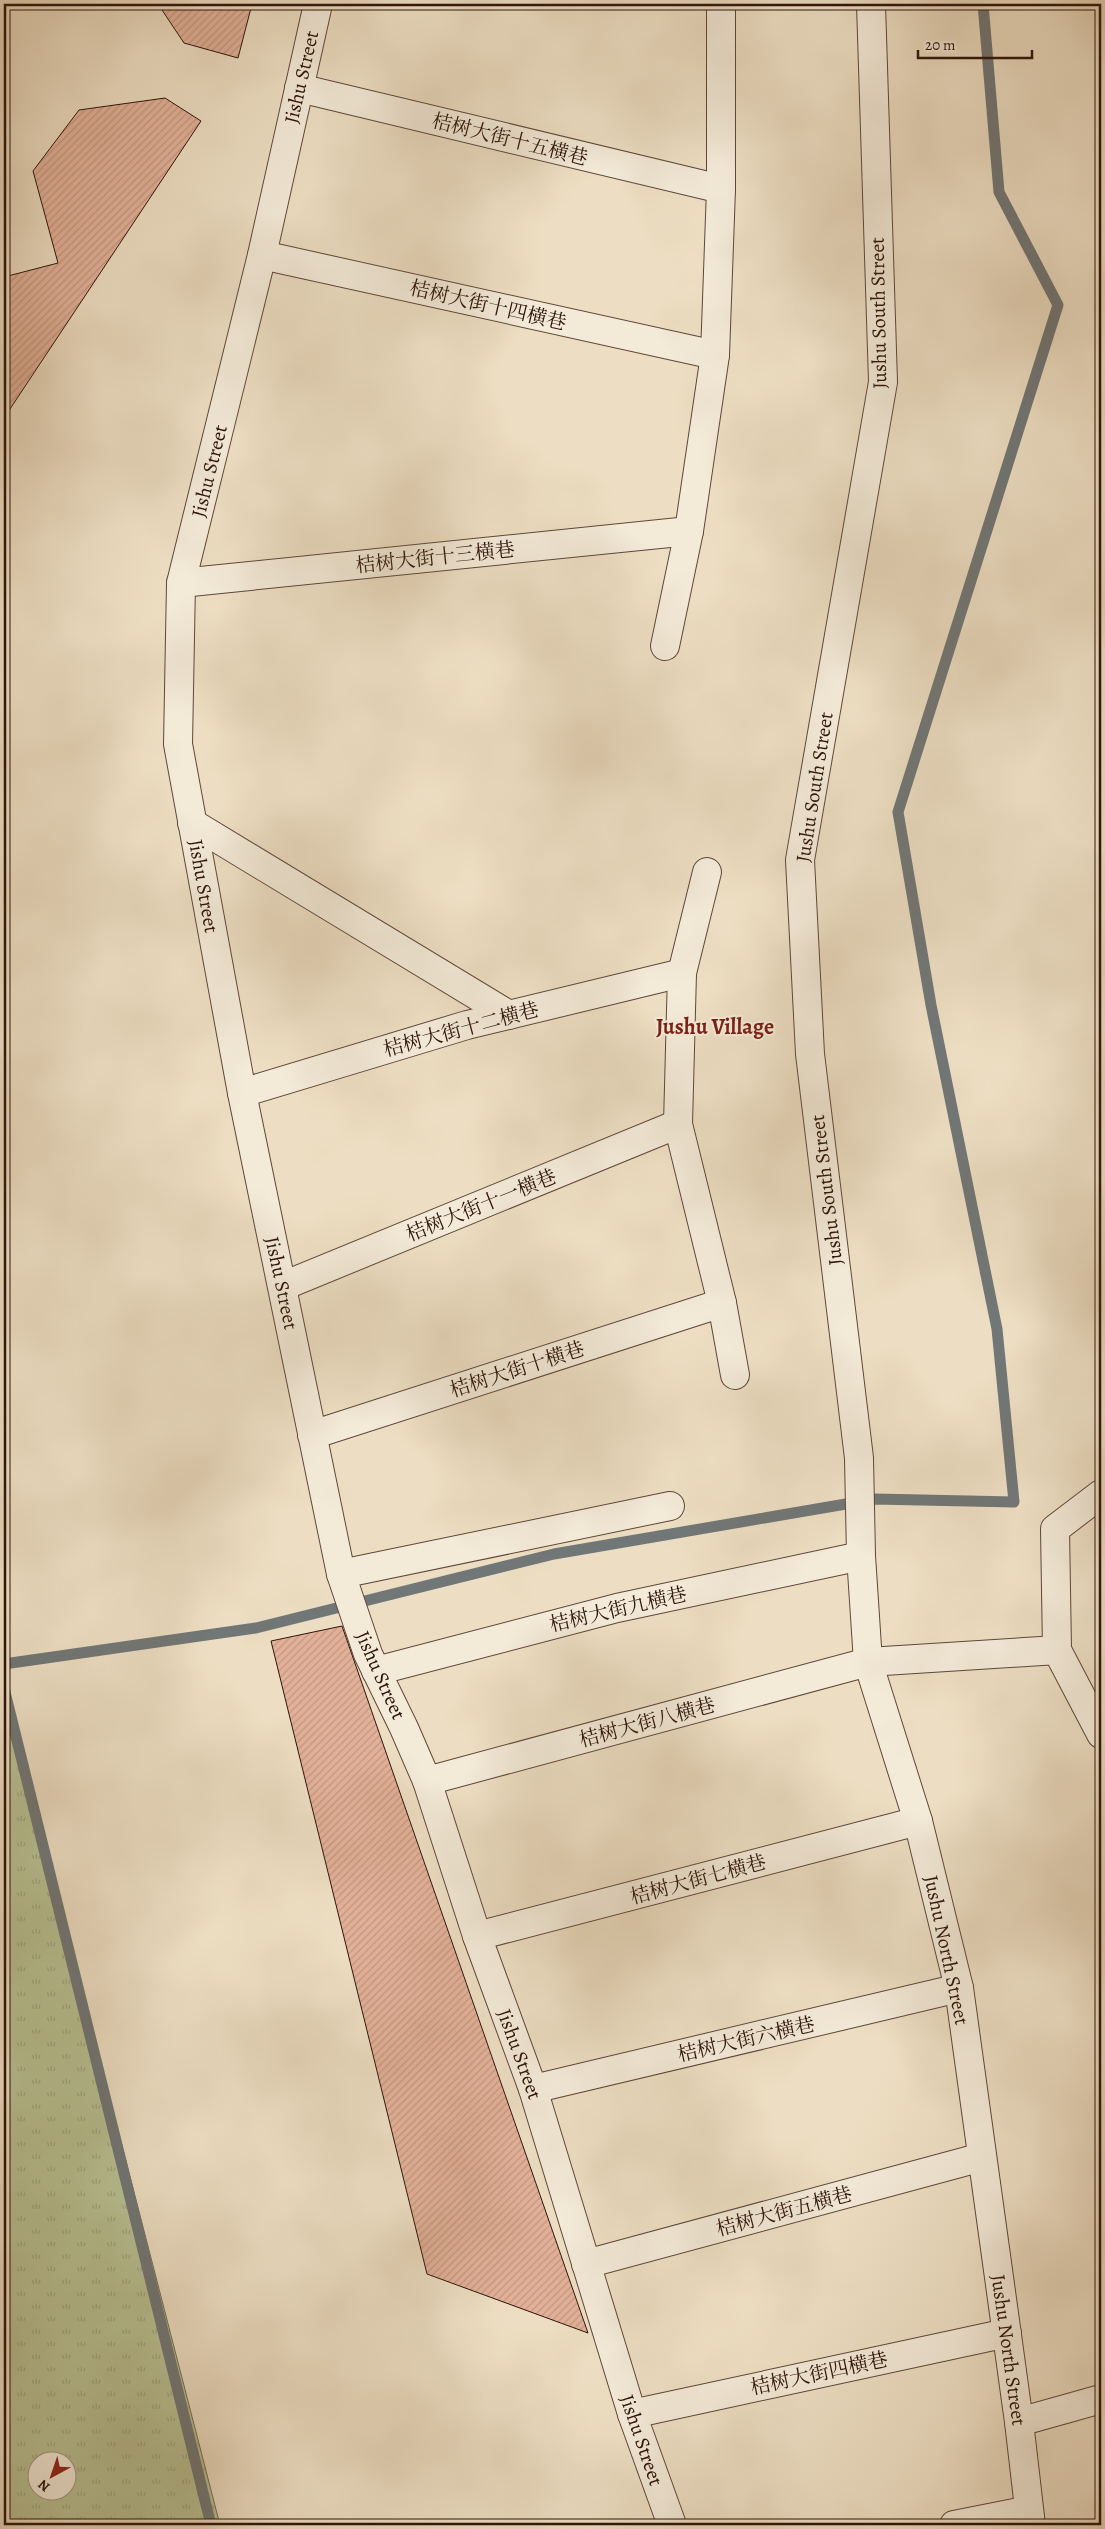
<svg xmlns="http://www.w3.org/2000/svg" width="1105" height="2529" font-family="Alegreya,'Noto Serif SC',serif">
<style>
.grass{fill:url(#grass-tufts);stroke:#736b50;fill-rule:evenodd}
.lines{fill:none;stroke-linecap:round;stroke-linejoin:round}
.stream{stroke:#717777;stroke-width:11}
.building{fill:url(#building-hatch);stroke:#2e150b}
.minor-casing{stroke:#5e4739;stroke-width:30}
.minor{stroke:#f3ead8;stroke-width:28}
.labels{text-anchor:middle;stroke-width:4;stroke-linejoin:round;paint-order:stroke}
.street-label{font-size:20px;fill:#2e150b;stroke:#f3ead8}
.quarter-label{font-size:22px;font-weight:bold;fill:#7a1f14;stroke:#f3ead8}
</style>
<defs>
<pattern id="grass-tufts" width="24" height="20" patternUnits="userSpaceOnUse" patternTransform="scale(1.25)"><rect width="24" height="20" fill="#b8c194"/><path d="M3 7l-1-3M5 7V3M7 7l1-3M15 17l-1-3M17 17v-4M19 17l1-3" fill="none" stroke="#9ea57e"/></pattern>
<pattern id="building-hatch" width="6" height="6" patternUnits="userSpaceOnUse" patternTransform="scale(1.25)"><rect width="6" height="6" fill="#e3b199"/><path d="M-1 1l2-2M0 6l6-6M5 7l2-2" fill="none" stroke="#c39782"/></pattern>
</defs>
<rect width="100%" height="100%" fill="#eddec3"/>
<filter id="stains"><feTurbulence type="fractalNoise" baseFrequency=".004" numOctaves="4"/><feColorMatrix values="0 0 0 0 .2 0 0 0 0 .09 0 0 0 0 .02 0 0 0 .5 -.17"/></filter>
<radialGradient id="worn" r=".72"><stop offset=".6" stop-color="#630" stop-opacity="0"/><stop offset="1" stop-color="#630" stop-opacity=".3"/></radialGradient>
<!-- grass -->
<path class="grass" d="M 4,1688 L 10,1712 L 220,2525 L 4,2525 ZM 38,2462 L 68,2462 L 68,2492 L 38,2492 Z"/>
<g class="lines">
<!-- stream -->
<g class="stream">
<path d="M 4,1664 L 256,1628 L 554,1554 L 875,1499 L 1014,1502 L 997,1329 L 931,1005 L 898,812 L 1058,305 L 999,192 L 983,4"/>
<path d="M 4,1688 L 211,2525"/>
</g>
</g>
<!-- building -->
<g class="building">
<path d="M 158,4 L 252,4 L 238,58 L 184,43 Z"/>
<path d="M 165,98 L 201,121 L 4,418 L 4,277 L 58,263 L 33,171 L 79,110 Z"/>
<path d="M 342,1626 L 588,2333 L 427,2274 L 271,1641 Z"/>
</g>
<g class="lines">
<defs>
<g id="minor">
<path d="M 318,4 L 262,255 L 181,583 L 178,744 L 242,1093 L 341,1574 L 368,1654 L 404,1728 L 427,1781 L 477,1936 L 533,2089 L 632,2414 L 672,2525"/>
<path d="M 871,4 L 883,382 L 800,860 L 810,1054 L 859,1458 L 861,1556 L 868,1662 L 918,1821 L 959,1988 L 1019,2422 L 1031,2525"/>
<path d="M 299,88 L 721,189"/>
<path d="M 262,255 L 715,355"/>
<path d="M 181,583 L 689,531"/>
<path d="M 665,646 L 689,531 L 715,355 L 721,189 L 721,4"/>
<path d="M 192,823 L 509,1015"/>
<path d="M 707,872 L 682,973 L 678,1124 L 722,1303 L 735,1375"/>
<path d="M 242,1093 L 467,1025 L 682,973"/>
<path d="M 283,1286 L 678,1124"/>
<path d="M 312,1435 L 722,1303"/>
<path d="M 341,1574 L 670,1506"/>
<path d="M 1057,1650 L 1055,1529 L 1101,1494"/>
<path d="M 376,1671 L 617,1608 L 861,1556"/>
<path d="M 427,1781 L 868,1662 L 1057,1650 L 1101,1734"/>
<path d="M 477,1936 L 918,1821"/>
<path d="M 533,2089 L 959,1988"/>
<path d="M 586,2264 L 982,2157"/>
<path d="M 632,2414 L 1007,2333"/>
<path d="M 1019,2422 L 1101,2399"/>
<path d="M 954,2525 L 1029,2510"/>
</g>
</defs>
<!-- minor casing -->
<use href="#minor" class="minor-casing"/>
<!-- minor -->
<use href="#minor" class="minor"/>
</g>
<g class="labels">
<!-- street labels -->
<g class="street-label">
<text transform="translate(301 77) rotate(-77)" y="7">Jishu Street</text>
<text transform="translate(510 139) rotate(14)" y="7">桔树大街十五横巷</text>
<text transform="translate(488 305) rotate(13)" y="7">桔树大街十四横巷</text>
<text transform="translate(878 313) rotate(-91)" y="7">Jushu South Street</text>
<text transform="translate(209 471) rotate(-76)" y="7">Jishu Street</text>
<text transform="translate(435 557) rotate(-6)" y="7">桔树大街十三横巷</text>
<text transform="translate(814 787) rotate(-81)" y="7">Jushu South Street</text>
<text transform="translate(204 886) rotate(80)" y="7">Jishu Street</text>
<text transform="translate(461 1029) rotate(-15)" y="7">桔树大街十二横巷</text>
<text transform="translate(826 1190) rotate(-97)" y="7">Jushu South Street</text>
<text transform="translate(481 1205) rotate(-22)" y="7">桔树大街十一横巷</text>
<text transform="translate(282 1283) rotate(78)" y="7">Jishu Street</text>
<text transform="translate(517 1369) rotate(-18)" y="7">桔树大街十横巷</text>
<text transform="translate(618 1609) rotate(-13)" y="7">桔树大街九横巷</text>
<text transform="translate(381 1675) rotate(66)" y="7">Jishu Street</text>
<text transform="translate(647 1722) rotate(-15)" y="7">桔树大街八横巷</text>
<text transform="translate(698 1879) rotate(-15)" y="7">桔树大街七横巷</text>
<text transform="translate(947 1950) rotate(78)" y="7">Jushu North Street</text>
<text transform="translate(746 2039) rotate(-13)" y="7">桔树大街六横巷</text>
<text transform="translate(520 2054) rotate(70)" y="7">Jishu Street</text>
<text transform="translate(784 2211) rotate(-15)" y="7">桔树大街五横巷</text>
<text transform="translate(1009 2350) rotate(82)" y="7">Jushu North Street</text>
<text transform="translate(819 2373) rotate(-12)" y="7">桔树大街四横巷</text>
<text transform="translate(642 2440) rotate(71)" y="7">Jishu Street</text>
</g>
<!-- quarter labels -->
<g class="quarter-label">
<text x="715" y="1034">Jushu Village</text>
</g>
</g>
<!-- margin -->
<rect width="1105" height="2529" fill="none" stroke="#eddec3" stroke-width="20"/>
<rect x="5" y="5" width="1095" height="2519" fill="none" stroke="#2e150b" stroke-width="2.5"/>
<rect x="10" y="10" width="1085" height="2509" fill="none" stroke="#2e150b"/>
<!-- north arrow -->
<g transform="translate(52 2476) rotate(220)"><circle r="24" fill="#f3ead8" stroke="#a49586"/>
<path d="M0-4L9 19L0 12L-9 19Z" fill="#8f2418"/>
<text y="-8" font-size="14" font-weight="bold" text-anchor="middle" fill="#2e150b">N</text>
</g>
<!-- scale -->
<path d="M918 50v8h114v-8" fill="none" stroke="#2e150b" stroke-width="2.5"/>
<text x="925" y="50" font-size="15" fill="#2e150b" stroke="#f3ead8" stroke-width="4" paint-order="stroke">20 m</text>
<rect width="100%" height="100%" filter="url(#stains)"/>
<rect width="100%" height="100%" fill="url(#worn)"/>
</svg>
